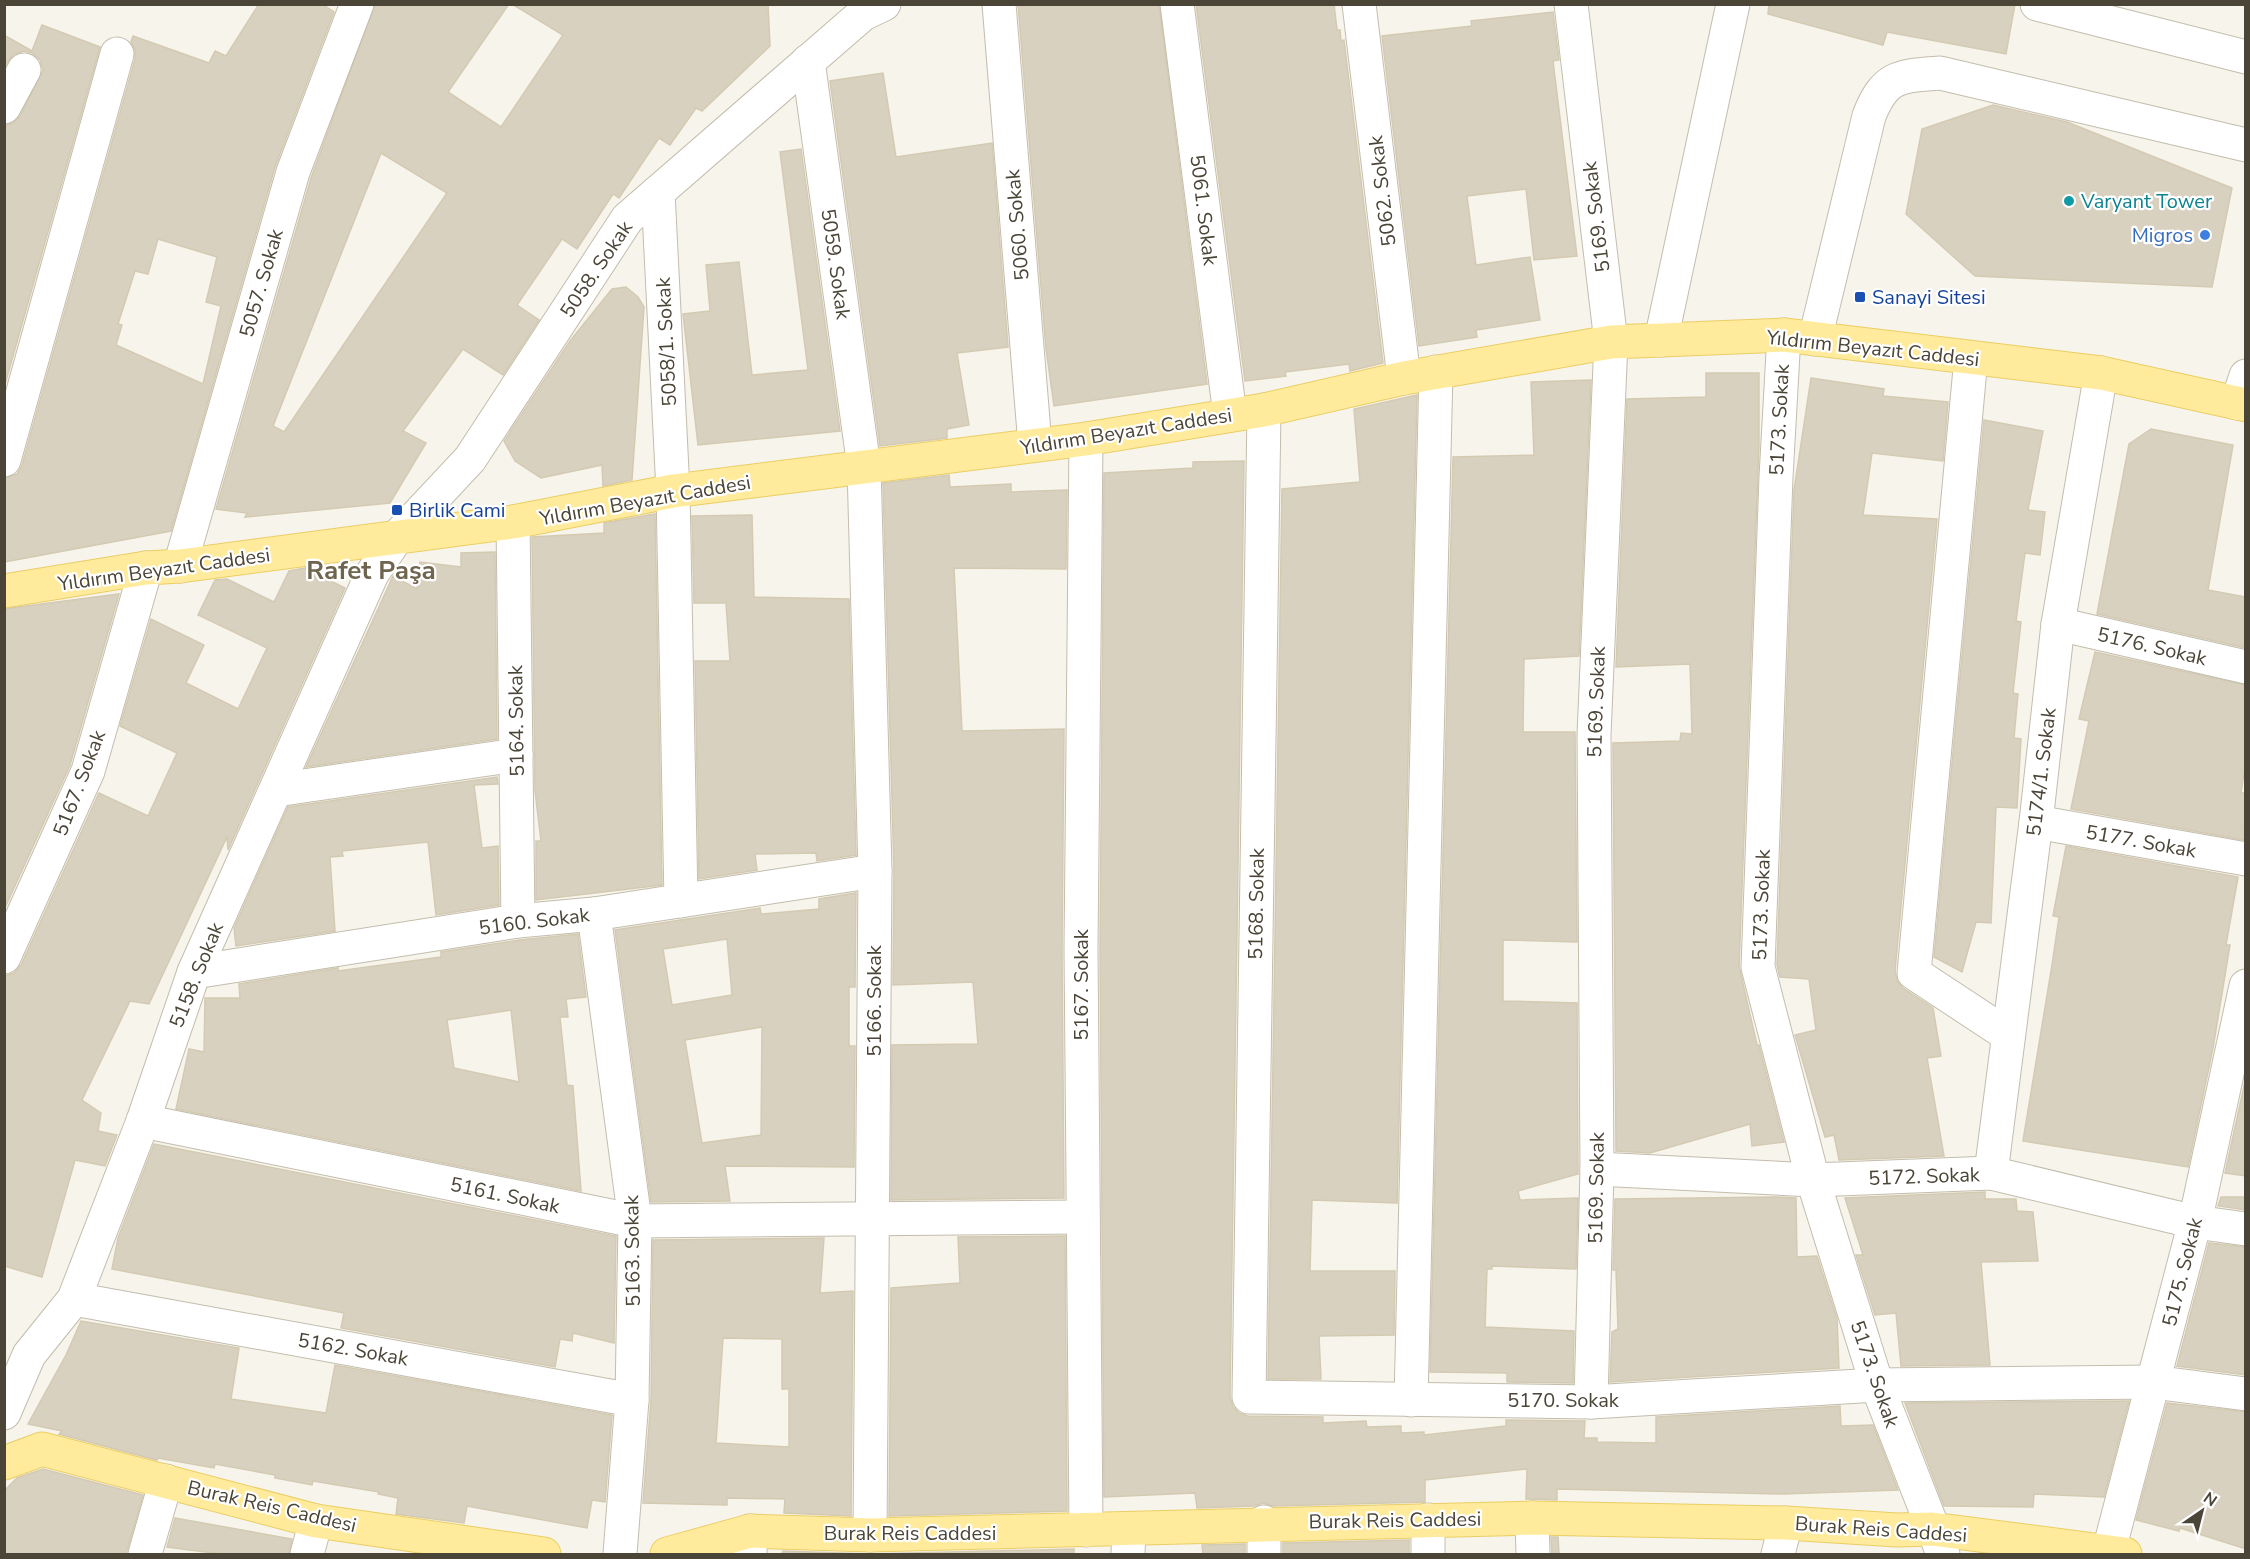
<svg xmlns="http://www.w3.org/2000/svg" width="2250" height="1559" font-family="'Nunito Sans',sans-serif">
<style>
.building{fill:#d9d1c0;stroke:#d4cab2;stroke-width:1.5;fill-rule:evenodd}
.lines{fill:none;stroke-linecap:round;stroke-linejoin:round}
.minor-casing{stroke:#c3bdad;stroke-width:35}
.major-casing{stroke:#eace65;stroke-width:35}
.minor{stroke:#fff;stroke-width:33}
.major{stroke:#ffeb9b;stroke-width:33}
.culture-dot{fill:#0f9aa8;stroke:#fff;stroke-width:2}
.shop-dot{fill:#3f7fe0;stroke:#fff;stroke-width:2}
.transit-dot{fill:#1a4fb4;stroke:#fff;stroke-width:2}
.labels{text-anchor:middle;stroke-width:4.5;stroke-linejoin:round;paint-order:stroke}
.street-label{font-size:20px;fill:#4b4538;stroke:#fff}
.culture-label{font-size:20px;fill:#0d838f;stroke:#fff;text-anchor:start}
.shop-label{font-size:20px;fill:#366cbe;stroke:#fff;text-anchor:end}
.transit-label{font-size:20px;fill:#164399;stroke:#fff;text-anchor:start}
.district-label{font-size:26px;font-weight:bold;fill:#6f654f;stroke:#fff}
</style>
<rect width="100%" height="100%" fill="#f6f4eb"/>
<!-- building -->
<g class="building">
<path d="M 259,4 L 322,4 L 334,12 L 275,167 L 171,531 L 4,562 L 4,478 L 17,474 L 22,465 L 135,59 L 135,50 L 131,42 L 133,36 L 209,63 L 215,51 L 226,56 ZM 158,239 L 217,257 L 206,302 L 221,306 L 203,384 L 116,345 L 122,325 L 118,324 L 135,271 L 148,274 Z"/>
<path d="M 375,4 L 509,4 L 448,92 L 501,127 L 563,35 L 512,4 L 768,4 L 770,46 L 702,111 L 696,108 L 670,145 L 659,138 L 619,198 L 613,194 L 577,249 L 562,239 L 517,305 L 539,320 L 503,375 L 463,349 L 403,431 L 426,443 L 390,503 L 245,517 L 247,513 L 216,509 L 311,178 ZM 381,153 L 447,193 L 284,432 L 273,426 Z"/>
<path d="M 1018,4 L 1159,4 L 1207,384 L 1054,406 L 1046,349 Z"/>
<path d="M 1196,4 L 1334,4 L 1337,30 L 1340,30 L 1341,41 L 1344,40 L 1383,363 L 1350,371 L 1349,364 L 1285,372 L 1286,376 L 1245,381 Z"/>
<path d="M 1769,4 L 2015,4 L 2006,54 L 1887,32 L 1883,45 L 1768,14 Z"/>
<path d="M 1553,12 L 1559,60 L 1553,61 L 1577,256 L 1534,260 L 1526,189 L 1467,196 L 1476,265 L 1530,257 L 1540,320 L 1476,330 L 1477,337 L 1419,346 L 1382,36 L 1472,26 L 1471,21 Z"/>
<path d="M 42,25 L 100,47 L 4,388 L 4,126 L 13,123 L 20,116 L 43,70 L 40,60 L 32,53 L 24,51 L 14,54 L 4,67 L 4,35 L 32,51 Z"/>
<path d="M 883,73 L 896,157 L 992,143 L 1008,347 L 957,353 L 969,425 L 947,429 L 947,438 L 880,446 L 830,81 Z"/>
<path d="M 1993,105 L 2067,122 L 2232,188 L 2212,287 L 1975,276 L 1906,214 L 1922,129 Z"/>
<path d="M 801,149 L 840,431 L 698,445 L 683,314 L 710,311 L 706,265 L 739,262 L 752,375 L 808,370 L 780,152 Z"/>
<path d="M 626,287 L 638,297 L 644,307 L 632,480 L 603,486 L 602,465 L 541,478 L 515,461 L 504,441 L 570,341 L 612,289 Z"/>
<path d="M 1706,373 L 1759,373 L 1759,444 L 1739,966 L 1757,1045 L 1759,1045 L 1784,1142 L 1752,1146 L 1750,1124 L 1650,1153 L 1616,1151 L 1613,743 L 1680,741 L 1681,733 L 1692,734 L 1690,664 L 1616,667 L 1627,399 L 1706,397 Z"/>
<path d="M 1811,378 L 1884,389 L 1883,396 L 1948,402 L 1943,461 L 1872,453 L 1863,515 L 1937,519 L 1895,971 L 1897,981 L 1903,988 L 1933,1008 L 1941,1056 L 1927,1058 L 1944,1156 L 1839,1160 L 1834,1135 L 1825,1137 L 1795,1035 L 1816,1030 L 1809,979 L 1780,977 L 1777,965 L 1794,490 Z"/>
<path d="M 1591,380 L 1579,656 L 1524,659 L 1523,732 L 1575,732 L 1577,942 L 1503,940 L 1503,1001 L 1577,1003 L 1578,1174 L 1518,1191 L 1520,1200 L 1578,1198 L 1576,1269 L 1492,1266 L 1492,1269 L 1487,1269 L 1485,1327 L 1574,1331 L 1573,1383 L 1507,1382 L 1507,1373 L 1430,1372 L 1453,457 L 1534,455 L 1531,382 Z"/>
<path d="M 1417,395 L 1397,1203 L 1312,1200 L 1310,1271 L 1395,1271 L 1394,1335 L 1319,1336 L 1321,1379 L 1268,1379 L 1282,489 L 1360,482 L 1354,409 Z"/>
<path d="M 1984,420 L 2043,431 L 2028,510 L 2045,512 L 2040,555 L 2025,553 L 2016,621 L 2021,622 L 2013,693 L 2018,694 L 2014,738 L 2021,739 L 2017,808 L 1996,807 L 1991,923 L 1976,922 L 1962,972 L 1934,957 Z"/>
<path d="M 2151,429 L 2233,445 L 2208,590 L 2246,597 L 2246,648 L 2097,614 L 2129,444 Z"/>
<path d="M 1244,461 L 1230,1397 L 1233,1407 L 1239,1413 L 1248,1416 L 1323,1417 L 1323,1423 L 1366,1421 L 1367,1427 L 1401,1426 L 1401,1433 L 1424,1432 L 1424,1435 L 1506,1426 L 1506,1420 L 1585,1421 L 1584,1438 L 1597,1438 L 1597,1442 L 1656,1443 L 1656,1417 L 1840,1406 L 1841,1426 L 1873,1425 L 1898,1490 L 1783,1494 L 1557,1489 L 1557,1500 L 1526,1499 L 1527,1469 L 1425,1480 L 1425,1502 L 1273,1506 L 1263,1503 L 1254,1506 L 1197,1508 L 1195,1493 L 1104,1497 L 1100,949 L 1104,473 L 1193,468 L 1193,462 Z"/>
<path d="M 949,475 L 950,487 L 1011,484 L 1011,492 L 1067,490 L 1066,569 L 954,568 L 962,731 L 1064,729 L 1062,949 L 1064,1198 L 891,1200 L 892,1045 L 978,1044 L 973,982 L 893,985 L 894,870 L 883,483 Z"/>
<path d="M 655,514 L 662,885 L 536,900 L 536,841 L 541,841 L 535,791 L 532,537 L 604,533 L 604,523 Z"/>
<path d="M 752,515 L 754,597 L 849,599 L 856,855 L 817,861 L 816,853 L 755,854 L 757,870 L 699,879 L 695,661 L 730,661 L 726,603 L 694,603 L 692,516 Z"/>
<path d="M 495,552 L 497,739 L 306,767 L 393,576 L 417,589 L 420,562 L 461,567 L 461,553 Z"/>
<path d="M 305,568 L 345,588 L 228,850 L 227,837 L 149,1004 L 130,1001 L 82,1100 L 101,1113 L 98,1131 L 117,1135 L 105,1166 L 75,1160 L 42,1277 L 4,1266 L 4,976 L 14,973 L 21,965 L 99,793 L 148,816 L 177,753 L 120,726 L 151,619 L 204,645 L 186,683 L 238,709 L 267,648 L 198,615 L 215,580 L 227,579 L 274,602 L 289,571 Z"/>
<path d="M 119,594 L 70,765 L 4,910 L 4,609 Z"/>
<path d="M 2095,652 L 2246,685 L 2246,760 L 2241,793 L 2246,793 L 2244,840 L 2071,809 L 2089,721 L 2079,719 Z"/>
<path d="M 497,777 L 498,784 L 474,785 L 482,848 L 498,846 L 499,905 L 436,915 L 428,842 L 342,851 L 343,856 L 330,857 L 335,931 L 236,946 L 234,928 L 288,807 Z"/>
<path d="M 2066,846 L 2238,877 L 2226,945 L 2230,945 L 2213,1048 L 2188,1167 L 2023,1141 L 2052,965 L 2059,917 L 2053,916 Z"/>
<path d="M 856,893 L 855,987 L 849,987 L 849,1046 L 855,1046 L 854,1167 L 725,1166 L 730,1201 L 651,1202 L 615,930 L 760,908 L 761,914 L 819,909 L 819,899 ZM 727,939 L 732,995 L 672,1005 L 663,949 ZM 762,1027 L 761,1135 L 702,1143 L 685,1040 Z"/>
<path d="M 578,934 L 586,997 L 566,999 L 568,1017 L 560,1017 L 567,1085 L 573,1086 L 581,1191 L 176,1109 L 189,1049 L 204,1052 L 205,998 L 240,998 L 239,984 L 338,968 L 338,971 L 441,957 L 441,952 L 520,940 ZM 511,1010 L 519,1082 L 454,1068 L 447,1020 Z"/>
<path d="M 2246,1077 L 2246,1176 L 2225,1173 Z"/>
<path d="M 154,1144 L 616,1236 L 614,1343 L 573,1333 L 572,1341 L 560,1339 L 555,1367 L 341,1328 L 344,1313 L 112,1269 L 118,1238 Z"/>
<path d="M 1985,1192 L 1985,1199 L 2016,1199 L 2017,1211 L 2033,1212 L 2038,1261 L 1981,1262 L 1990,1365 L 1901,1366 L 1896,1313 L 1875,1315 L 1856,1255 L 1863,1255 L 1845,1198 Z"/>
<path d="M 1776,1197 L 1796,1198 L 1797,1257 L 1817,1256 L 1837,1319 L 1839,1368 L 1610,1382 L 1612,1332 L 1618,1329 L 1616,1270 L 1613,1270 L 1615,1199 Z"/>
<path d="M 2221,1197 L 2246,1197 L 2246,1210 L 2218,1206 Z"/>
<path d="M 1065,1236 L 1067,1511 L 889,1516 L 891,1288 L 960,1283 L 958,1237 Z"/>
<path d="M 824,1238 L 820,1293 L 853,1291 L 851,1516 L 784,1513 L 785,1499 L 727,1498 L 727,1505 L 643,1503 L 651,1400 L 653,1240 ZM 723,1338 L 782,1339 L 782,1389 L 789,1389 L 789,1447 L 716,1443 Z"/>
<path d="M 2209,1243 L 2246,1247 L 2246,1375 L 2177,1366 Z"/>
<path d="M 81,1321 L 239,1348 L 231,1399 L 326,1413 L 335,1365 L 612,1415 L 605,1502 L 592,1500 L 587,1528 L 467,1506 L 464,1523 L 396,1514 L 398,1498 L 378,1494 L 379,1492 L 313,1481 L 312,1485 L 275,1478 L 275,1475 L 215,1464 L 214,1468 L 158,1458 L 157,1460 L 59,1434 L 62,1431 L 28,1424 L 66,1355 Z"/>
<path d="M 2129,1401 L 2104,1497 L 2034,1494 L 2033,1507 L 1944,1506 L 1905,1403 Z"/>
<path d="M 2167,1403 L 2246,1412 L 2246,1549 L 2180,1528 L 2179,1531 L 2136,1520 Z"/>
<path d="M 43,1469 L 143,1495 L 126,1554 L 4,1554 L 4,1491 L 17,1478 Z"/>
<path d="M 175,1518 L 292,1539 L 289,1554 L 221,1554 L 167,1547 Z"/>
<path d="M 1551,1537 L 1558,1537 L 1559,1554 L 1552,1554 Z"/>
<path d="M 1409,1540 L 1409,1554 L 1283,1554 L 1283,1543 Z"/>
<path d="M 1245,1544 L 1245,1554 L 1203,1554 L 1202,1545 Z"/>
<path d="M 1074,1549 L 1074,1554 L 782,1554 L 783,1551 L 870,1554 Z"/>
</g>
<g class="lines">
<defs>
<g id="minor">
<path d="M 999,4 L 1035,445"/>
<path d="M 1177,4 L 1230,415"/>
<path d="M 1359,4 L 1404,378"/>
<path d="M 1571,4 L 1611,342 L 1594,735 L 1597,1169 L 1591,1402"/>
<path d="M 2037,4 L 2246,57"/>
<path d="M 808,61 L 864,467 L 875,871 L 870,1535"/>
<path d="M 4,107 L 24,70"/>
<path d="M 658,192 L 673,491 L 681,901"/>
<path d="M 1784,335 L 1776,477 L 1758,967 L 1813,1180 L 1877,1385 L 1943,1554"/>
<path d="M 1815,339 L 1869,116 C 1885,75 1900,76 1940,73 L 2246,145"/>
<path d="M 1661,340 L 1733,4"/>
<path d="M 1971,358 L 1914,973 L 2008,1035"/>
<path d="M 2237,403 L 2246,376"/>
<path d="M 1264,410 L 1249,1397 L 1591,1402 L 1877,1385 L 2153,1382 L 2246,1394"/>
<path d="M 4,460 L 117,54"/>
<path d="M 513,522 L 518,921"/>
<path d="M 180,566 L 293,172 L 357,4"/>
<path d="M 2058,624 L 2246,667"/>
<path d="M 276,790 L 516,755"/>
<path d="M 2036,822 L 2246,859"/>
<path d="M 594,914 L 635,1221 L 632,1400 L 620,1554"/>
<path d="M 4,957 L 88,771 L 146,568"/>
<path d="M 194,972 L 518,921 L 594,914 L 875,871"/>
<path d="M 143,1121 L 635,1221 L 1083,1217"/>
<path d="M 1597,1169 L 1813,1180 L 1991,1173 L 2195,1222 L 2246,1229"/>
<path d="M 1991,1173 L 2036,822 L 2058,624 L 2101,373"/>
<path d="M 74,1299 L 632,1400"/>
<path d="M 1411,1400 L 1436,372"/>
<path d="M 4,1413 L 29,1355 L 74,1299 L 143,1121 L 194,972 L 372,574 L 397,537 L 470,459 L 627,219 L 863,14 L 884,4"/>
<path d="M 1532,1518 L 1533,1554"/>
<path d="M 1428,1520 L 1428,1554"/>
<path d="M 1086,1530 L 1081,949 L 1086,439"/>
<path d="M 750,1531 L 750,1554"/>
<path d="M 145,1554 L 166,1481"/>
<path d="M 307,1554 L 316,1521"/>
<path d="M 1128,1554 L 1129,1529"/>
<path d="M 1264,1554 L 1264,1522"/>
<path d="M 1778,1554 L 1786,1523"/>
<path d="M 2108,1554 L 2195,1222 L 2246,986"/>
</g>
<g id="major">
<path d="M 4,591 L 146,568 L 180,566 L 513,522 L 673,491 L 1086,439 L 1264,410 L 1404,378 L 1611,342 L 1784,335 L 2101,373 L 2246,405"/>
<path d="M 4,1463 L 42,1449 L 316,1521 L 544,1554"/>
<path d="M 667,1554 L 750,1531 L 870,1535 L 1532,1518 L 1786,1523 L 1897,1530 L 1932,1529 L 2125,1554"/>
</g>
</defs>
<!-- minor casing -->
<use href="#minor" class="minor-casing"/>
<!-- major casing -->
<use href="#major" class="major-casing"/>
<!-- minor -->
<use href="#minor" class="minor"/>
<!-- major -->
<use href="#major" class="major"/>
</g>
<!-- markers -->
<circle class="culture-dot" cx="2069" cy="201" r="6"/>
<circle class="shop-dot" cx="2205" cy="235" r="6"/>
<g class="transit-dot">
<rect x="1854" y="291" width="12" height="12" rx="3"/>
<rect x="391" y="504" width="12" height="12" rx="3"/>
</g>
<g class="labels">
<!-- street labels -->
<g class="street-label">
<text transform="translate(1382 191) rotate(-97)" y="7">5062. Sokak</text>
<text transform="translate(1204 210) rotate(83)" y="7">5061. Sokak</text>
<text transform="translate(1596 217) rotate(-97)" y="7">5169. Sokak</text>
<text transform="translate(1017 225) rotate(-95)" y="7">5060. Sokak</text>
<text transform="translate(836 264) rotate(82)" y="7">5059. Sokak</text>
<text transform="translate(596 269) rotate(-56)" y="7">5058. Sokak</text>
<text transform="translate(261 283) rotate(-74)" y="7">5057. Sokak</text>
<text transform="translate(666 342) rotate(-93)" y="7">5058/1. Sokak</text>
<text transform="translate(1873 348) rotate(6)" y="7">Yıldırım Beyazıt Caddesi</text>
<text transform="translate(1779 420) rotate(-87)" y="7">5173. Sokak</text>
<text transform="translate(1126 431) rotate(-9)" y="7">Yıldırım Beyazıt Caddesi</text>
<text transform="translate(645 500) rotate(-10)" y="7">Yıldırım Beyazıt Caddesi</text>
<text transform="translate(164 569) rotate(-8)" y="7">Yıldırım Beyazıt Caddesi</text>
<text transform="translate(2152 646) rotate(13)" y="7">5176. Sokak</text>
<text transform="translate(1596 702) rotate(-88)" y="7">5169. Sokak</text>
<text transform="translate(516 721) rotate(-91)" y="7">5164. Sokak</text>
<text transform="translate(2041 772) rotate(-83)" y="7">5174/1. Sokak</text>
<text transform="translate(79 783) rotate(-69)" y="7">5167. Sokak</text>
<text transform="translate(2141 841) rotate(10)" y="7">5177. Sokak</text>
<text transform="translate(1256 904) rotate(-89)" y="7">5168. Sokak</text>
<text transform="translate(1761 905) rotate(-88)" y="7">5173. Sokak</text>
<text transform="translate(534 921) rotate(-7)" y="7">5160. Sokak</text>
<text transform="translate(196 975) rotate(-68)" y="7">5158. Sokak</text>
<text transform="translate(1081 985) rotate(-90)" y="7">5167. Sokak</text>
<text transform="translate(874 1001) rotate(-90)" y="7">5166. Sokak</text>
<text transform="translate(1924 1176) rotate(-2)" y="7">5172. Sokak</text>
<text transform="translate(1596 1188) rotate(-89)" y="7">5169. Sokak</text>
<text transform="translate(505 1195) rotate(12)" y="7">5161. Sokak</text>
<text transform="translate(632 1251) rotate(-91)" y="7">5163. Sokak</text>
<text transform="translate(2182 1272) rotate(-76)" y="7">5175. Sokak</text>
<text transform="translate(353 1349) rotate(10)" y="7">5162. Sokak</text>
<text transform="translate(1875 1374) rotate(71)" y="7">5173. Sokak</text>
<text x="1563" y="1407">5170. Sokak</text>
<text transform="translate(272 1506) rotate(13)" y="7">Burak Reis Caddesi</text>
<text transform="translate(1395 1520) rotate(-1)" y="7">Burak Reis Caddesi</text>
<text transform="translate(1881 1529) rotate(4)" y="7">Burak Reis Caddesi</text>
<text x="910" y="1540">Burak Reis Caddesi</text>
</g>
<!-- culture labels -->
<g class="culture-label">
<text x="2081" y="208">Varyant Tower</text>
</g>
<!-- shop labels -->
<g class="shop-label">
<text x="2193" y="242">Migros</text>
</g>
<!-- transit labels -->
<g class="transit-label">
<text x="1872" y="304">Sanayi Sitesi</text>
<text x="409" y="517">Birlik Cami</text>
</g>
<!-- district labels -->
<g class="district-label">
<text x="371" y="579">Rafet Paşa</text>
</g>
</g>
<!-- border -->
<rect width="2250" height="1559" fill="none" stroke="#4b4538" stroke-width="12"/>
<!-- north arrow -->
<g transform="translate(2202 1511) rotate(35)" stroke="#ffffff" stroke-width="4.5" paint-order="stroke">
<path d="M0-4.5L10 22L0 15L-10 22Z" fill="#4b4538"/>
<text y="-9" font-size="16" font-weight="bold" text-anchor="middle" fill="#4b4538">N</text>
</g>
</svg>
